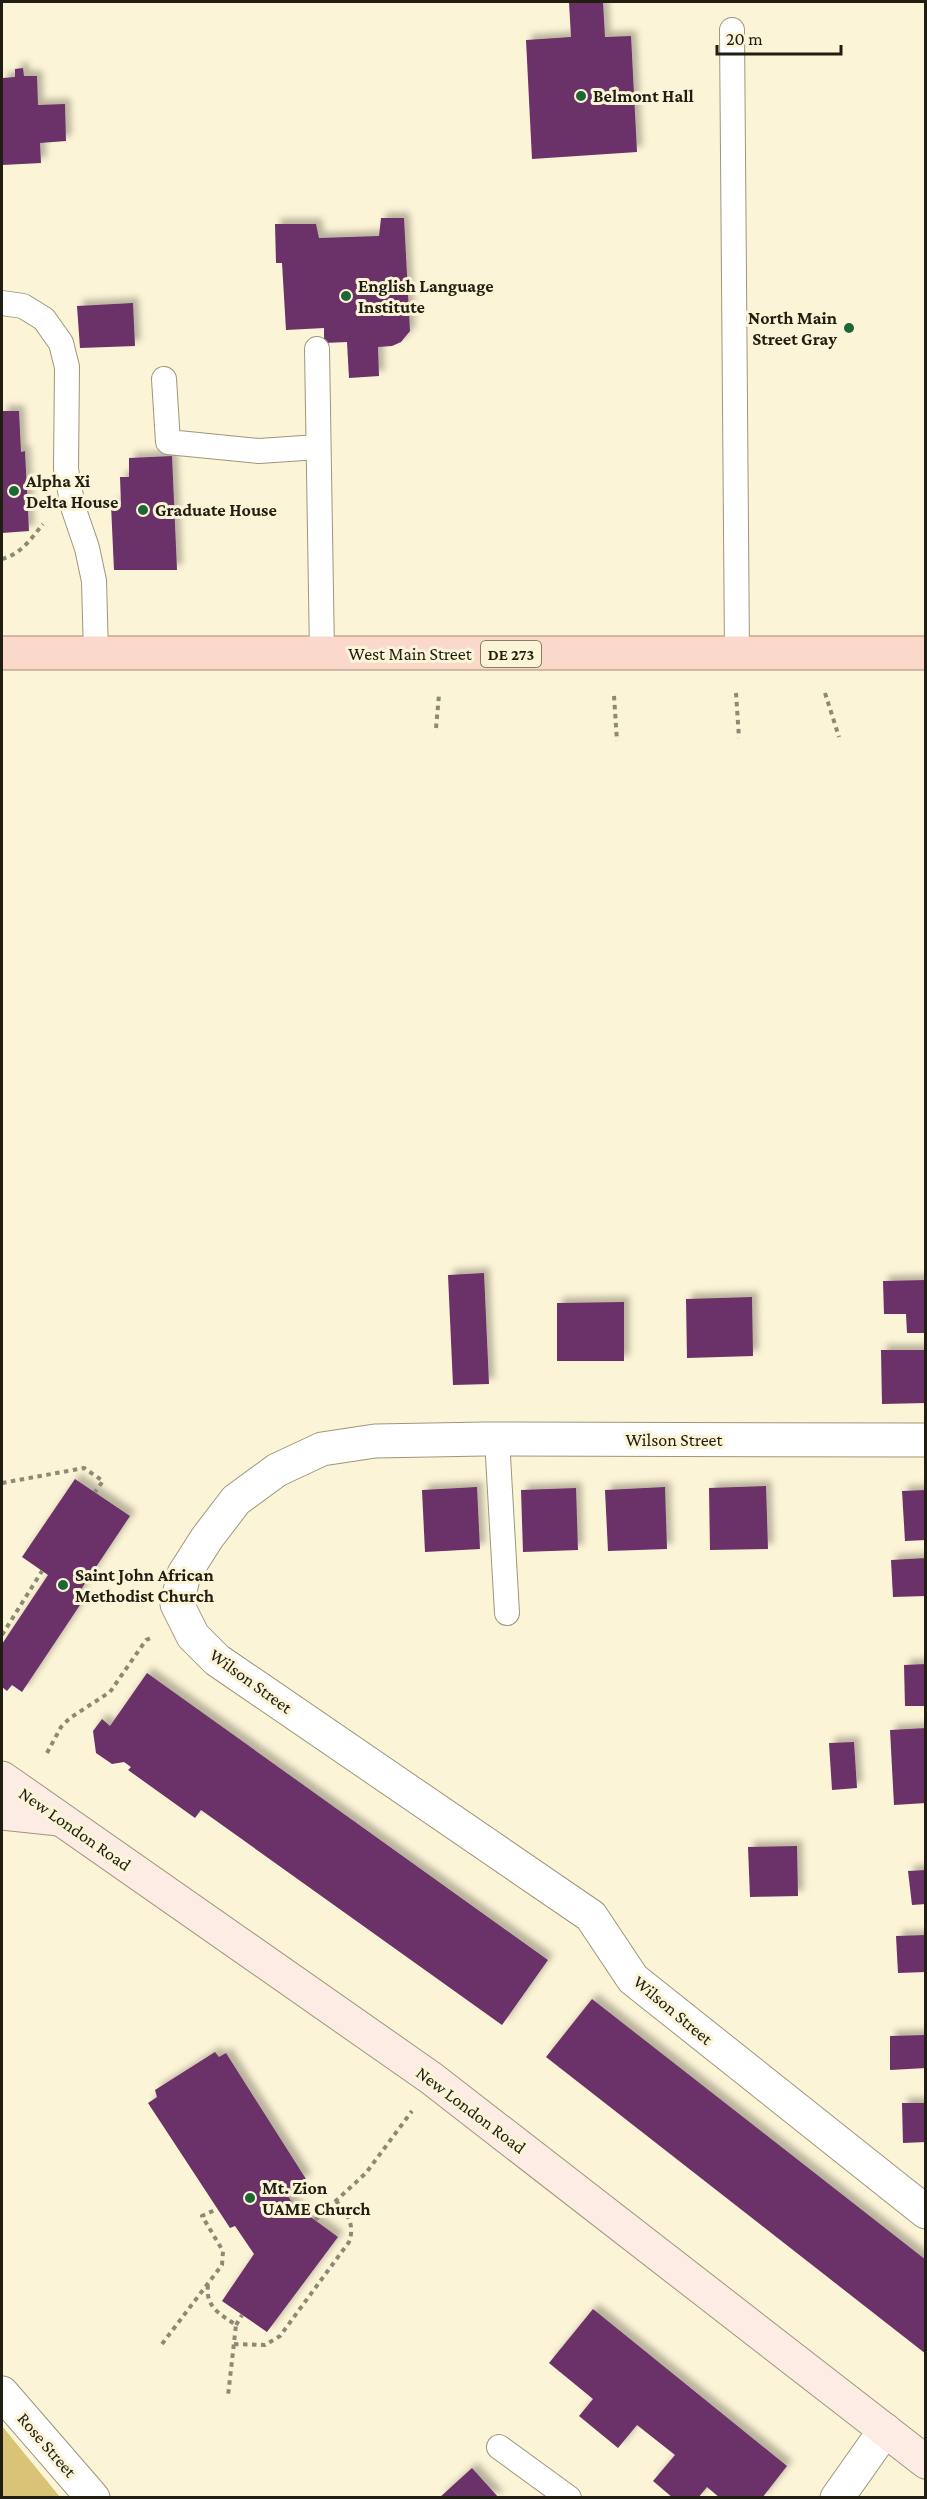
<svg xmlns="http://www.w3.org/2000/svg" width="927" height="2499" font-family="'Crimson Pro',serif">
<style>
.green{fill:#d8c376}
.building{fill:#6a3167;filter:url(#shadow)}
.lines{fill:none;stroke-linecap:round;stroke-linejoin:round}
.lane-casing{stroke:#9e967b;stroke-width:26}
.street-casing{stroke:#9e967b;stroke-width:35}
.secondary-casing{stroke:#9e967b;stroke-width:35}
.primary-casing{stroke:#ad8772;stroke-width:35}
.path{stroke:#8e8974;stroke-width:4;stroke-dasharray:4.5 4.5;stroke-linecap:butt}
.lane{stroke:#fff;stroke-width:24}
.street{stroke:#fff;stroke-width:33}
.secondary{stroke:#fdece4;stroke-width:33}
.primary{stroke:#fbd9ca;stroke-width:33}
.poi-dot{fill:#1c6735;stroke:#fcf4d6;stroke-width:2}
.labels{text-anchor:middle;stroke-width:6;stroke-linejoin:round;paint-order:stroke}
.shield{fill:#fcf4d6;stroke:#625e4d;stroke-width:1.5}
.shield-label{font-size:16px;font-weight:bold;fill:#201d12}
.poi-label{font-size:18px;font-weight:bold;fill:#201d12;stroke:#fcf4d6;text-anchor:start}
.street-label{font-size:18px;fill:#201d12;stroke:#fcf4d6}
</style>
<defs>
<filter id="shadow"><feDropShadow dx="5.5" dy="-5.5" stdDeviation="3" flood-color="#0004"/></filter>
</defs>
<rect width="100%" height="100%" fill="#fcf4d6"/>
<!-- green -->
<path class="green" d="M 2,2426 L 60,2497 L 2,2497 Z"/>
<!-- building -->
<g class="building">
<path d="M 569,2 L 603,2 L 605,37 L 631,36 L 637,152 L 532,159 L 526,40 L 571,37 Z"/>
<path d="M 23,68 L 24,76 L 37,76 L 38,105 L 65,104 L 66,141 L 40,143 L 41,163 L 2,165 L 2,78 L 15,77 L 15,69 Z"/>
<path d="M 381,218 L 404,218 L 410,331 L 401,342 L 392,346 L 378,347 L 379,376 L 349,378 L 347,342 L 324,343 L 324,328 L 286,330 L 282,263 L 276,263 L 275,224 L 316,224 L 319,238 L 379,236 Z"/>
<path d="M 133,303 L 135,346 L 80,348 L 77,306 Z"/>
<path d="M 2,411 L 19,411 L 21,452 L 25,451 L 29,531 L 2,533 Z"/>
<path d="M 172,456 L 177,570 L 114,570 L 111,505 L 121,504 L 120,477 L 129,477 L 129,458 Z"/>
<path d="M 484,1273 L 489,1384 L 453,1385 L 448,1275 Z"/>
<path d="M 926,1280 L 926,1333 L 907,1333 L 906,1314 L 884,1314 L 883,1281 Z"/>
<path d="M 752,1297 L 753,1356 L 687,1358 L 686,1299 Z"/>
<path d="M 624,1302 L 624,1361 L 557,1361 L 557,1303 Z"/>
<path d="M 881,1350 L 926,1350 L 926,1403 L 882,1404 Z"/>
<path d="M 75,1479 L 130,1516 L 78,1594 L 84,1599 L 22,1692 L 12,1685 L 7,1691 L 2,1687 L 2,1644 L 48,1575 L 22,1557 Z"/>
<path d="M 766,1486 L 768,1549 L 710,1550 L 709,1488 Z"/>
<path d="M 477,1487 L 480,1549 L 425,1552 L 422,1490 Z"/>
<path d="M 665,1487 L 667,1549 L 608,1551 L 605,1490 Z"/>
<path d="M 576,1488 L 578,1550 L 523,1552 L 521,1490 Z"/>
<path d="M 926,1490 L 926,1540 L 905,1541 L 902,1491 Z"/>
<path d="M 926,1558 L 926,1596 L 893,1597 L 891,1560 Z"/>
<path d="M 926,1664 L 926,1706 L 905,1706 L 904,1665 Z"/>
<path d="M 147,1673 L 548,1960 L 502,2025 L 201,1810 L 195,1818 L 128,1770 L 131,1767 L 124,1762 L 112,1764 L 96,1753 L 93,1731 L 102,1719 L 110,1726 Z"/>
<path d="M 926,1728 L 926,1803 L 894,1805 L 890,1730 Z"/>
<path d="M 854,1742 L 857,1788 L 832,1790 L 829,1743 Z"/>
<path d="M 797,1846 L 798,1896 L 750,1897 L 748,1847 Z"/>
<path d="M 926,1870 L 926,1904 L 912,1905 L 908,1871 Z"/>
<path d="M 926,1935 L 926,1972 L 898,1973 L 896,1936 Z"/>
<path d="M 592,1999 L 926,2260 L 926,2354 L 546,2057 Z"/>
<path d="M 926,2035 L 926,2068 L 890,2070 L 890,2036 Z"/>
<path d="M 215,2052 L 219,2057 L 226,2053 L 306,2179 L 285,2191 L 293,2204 L 338,2237 L 267,2332 L 222,2301 L 254,2254 L 235,2226 L 230,2228 L 148,2103 L 157,2097 L 155,2090 Z"/>
<path d="M 902,2103 L 926,2103 L 926,2142 L 903,2143 Z"/>
<path d="M 593,2309 L 787,2466 L 762,2498 L 720,2498 L 707,2487 L 698,2498 L 673,2498 L 653,2481 L 675,2455 L 637,2425 L 618,2448 L 579,2416 L 593,2399 L 549,2363 Z"/>
<path d="M 472,2468 L 499,2498 L 439,2498 Z"/>
</g>
<g class="lines">
<defs>
<g id="lane">
<path d="M 732,30 L 737,654"/>
<path d="M 2,303 L 23,306 L 44,319 L 61,343 L 67,367 L 66,469 L 73,507 L 87,548 L 94,581 L 96,653"/>
<path d="M 317,349 L 322,653"/>
<path d="M 164,379 L 168,442 L 259,451 L 318,447"/>
<path d="M 497,1439 L 507,1613"/>
<path d="M 499,2447 L 569,2498"/>
</g>
<g id="street">
<path d="M 926,1440 L 485,1439 L 375,1441 L 322,1449 L 277,1470 L 236,1500 L 207,1538 L 184,1574 L 177,1604 L 193,1636 L 217,1660 L 591,1916 L 633,1979 L 926,2212"/>
<path d="M 2,2393 L 93,2498"/>
<path d="M 837,2498 L 885,2430"/>
</g>
<g id="secondary">
<path d="M 2,1778 L 431,2078 L 926,2462"/>
<path d="M 2,1813 L 59,1819"/>
</g>
<path id="primary" d="M 2,653 L 926,653"/>
</defs>
<!-- lane casing -->
<use href="#lane" class="lane-casing"/>
<!-- street casing -->
<use href="#street" class="street-casing"/>
<!-- secondary casing -->
<use href="#secondary" class="secondary-casing"/>
<!-- primary casing -->
<use href="#primary" class="primary-casing"/>
<!-- path -->
<g class="path">
<path d="M 2,559 C 21,554 31,539 43,524"/>
<path d="M 736,693 L 739,738"/>
<path d="M 825,693 L 839,737"/>
<path d="M 614,696 L 617,741"/>
<path d="M 436,728 L 439,695"/>
<path d="M 2,1483 L 84,1468 L 103,1481 L 95,1492"/>
<path d="M 2,1635 L 42,1571"/>
<path d="M 47,1753 L 61,1727 L 70,1718 L 110,1692 L 146,1640 L 153,1637"/>
<path d="M 315,2220 L 366,2173 L 412,2111"/>
<path d="M 208,2285 C 205,2307 220,2314 236,2325 L 228,2396"/>
<path d="M 236,2325 L 242,2315"/>
<path d="M 162,2344 L 222,2265 L 223,2251 L 202,2216 L 217,2209"/>
<path d="M 234,2344 L 265,2345 L 280,2336 L 349,2242 C 355,2226 348,2213 336,2201"/>
</g>
<!-- lane -->
<use href="#lane" class="lane"/>
<!-- street -->
<use href="#street" class="street"/>
<!-- secondary -->
<use href="#secondary" class="secondary"/>
<!-- primary -->
<use href="#primary" class="primary"/>
</g>
<!-- markers -->
<g class="poi-dot">
<circle cx="581" cy="96" r="6"/>
<circle cx="346" cy="296" r="6"/>
<circle cx="849" cy="328" r="6"/>
<circle cx="14" cy="491" r="6"/>
<circle cx="143" cy="510" r="6"/>
<circle cx="63" cy="1585" r="6"/>
<circle cx="250" cy="2198" r="6"/>
</g>
<g class="labels">
<!-- shield labels -->
<rect class="shield" x="481" y="641" width="60" height="26" rx="4.5"/>
<g class="shield-label">
<text x="511" y="660">DE 273</text>
</g>
<!-- poi labels -->
<g class="poi-label">
<text x="593" y="102">Belmont Hall</text>
<text x="358" y="292">English Language<tspan x="358" dy="21">Institute</tspan></text>
<text x="837" y="324" text-anchor="end">North Main<tspan x="837" dy="21">Street Gray</tspan></text>
<text x="26" y="487">Alpha Xi<tspan x="26" dy="21">Delta House</tspan></text>
<text x="155" y="516">Graduate House</text>
<text x="75" y="1581">Saint John African<tspan x="75" dy="21">Methodist Church</tspan></text>
<text x="262" y="2194">Mt. Zion<tspan x="262" dy="21">UAME Church</tspan></text>
</g>
<!-- street labels -->
<g class="street-label">
<text x="410" y="660">West Main Street</text>
<text x="674" y="1446">Wilson Street</text>
<text transform="translate(251 1681) rotate(36)" y="6">Wilson Street</text>
<text transform="translate(75 1829) rotate(35)" y="6">New London Road</text>
<text transform="translate(673 2010) rotate(40)" y="6">Wilson Street</text>
<text transform="translate(471 2110) rotate(37)" y="6">New London Road</text>
<text transform="translate(47 2445) rotate(49)" y="6">Rose Street</text>
</g>
</g>
<!-- border -->
<rect width="927" height="2499" fill="none" stroke="#201d12" stroke-width="6"/>
<!-- scale -->
<path d="M717 45v9h124v-9" fill="none" stroke="#201d12" stroke-width="3"/>
<text x="726" y="45" font-size="18" fill="#201d12" stroke="#fcf4d6" stroke-width="4.5" paint-order="stroke">20 m</text>
</svg>
